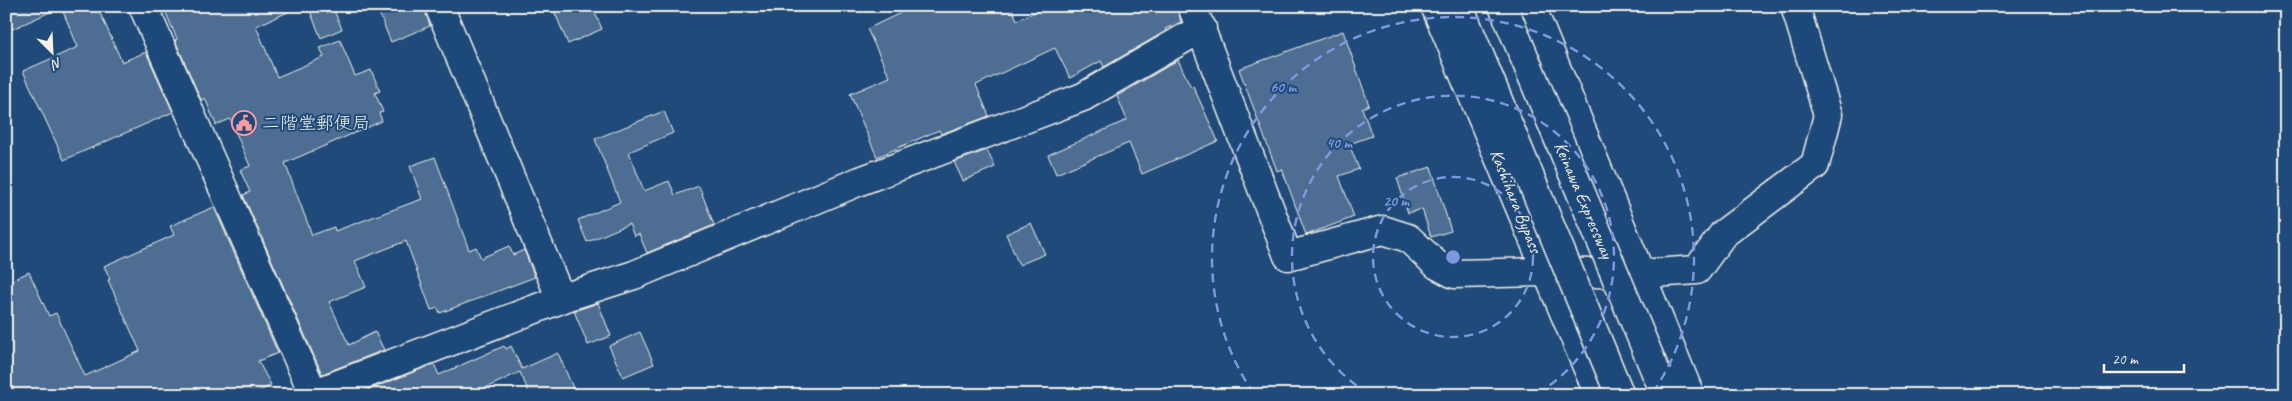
<svg xmlns="http://www.w3.org/2000/svg" width="2292" height="401" font-family="Caveat,'Klee One',sans-serif">
<style>
.building{fill:#4d6e92;stroke:#f4f1e8}
.lines{fill:none;stroke-linecap:round;stroke-linejoin:round}
.minor-casing{stroke:#f4f1e8;stroke-width:31}
.trunk-casing{stroke:#f4f1e8;stroke-width:31}
.motorway-casing{stroke:#f4f1e8;stroke-width:31}
.minor{stroke:#1f4a7a;stroke-width:28}
.trunk{stroke:#1f4a7a;stroke-width:28}
.motorway{stroke:#1f4a7a;stroke-width:28}
.motorway-bridge-casing{stroke:#f4f1e8;stroke-width:31;stroke-linecap:butt}
.motorway-bridge{stroke:#1f4a7a;stroke-width:28}
.ring{fill:none;stroke:#7e97df;stroke-width:2.5;stroke-dasharray:9 6}
.labels{text-anchor:middle;stroke-width:4;stroke-linejoin:round;paint-order:stroke}
.poi-label{font-size:18px;fill:#f4f1e8;stroke:#1f4a7a;text-anchor:start}
.street-label{font-size:18px;fill:#f4f1e8;stroke:#1f4a7a}
.centre{fill:#7e97df;stroke:#1f4a7a;stroke-width:2.5}
.ring-label{font-size:15px;text-anchor:middle;font-weight:bold;fill:#7e97df;stroke:#1f4a7a;stroke-width:4;stroke-linejoin:round;paint-order:stroke}
</style>
<rect width="100%" height="100%" fill="#1f4a7a"/>
<filter id="ink" filterUnits="userSpaceOnUse"><feTurbulence type="fractalNoise" baseFrequency=".02" numOctaves="2"/><feDisplacementMap in="SourceGraphic" scale="10" xChannelSelector="R" yChannelSelector="G"/><feConvolveMatrix kernelMatrix="1 2 1 2 8 2 1 2 1" color-interpolation-filters="sRGB"/></filter>
<g filter="url(#ink)">
<!-- building -->
<g class="building">
<path d="M 6,6 L 97,6 L 122,62 L 146,52 L 173,112 L 64,160 L 23,71 L 78,47 L 61,7 L 6,32 Z"/>
<path d="M 163,6 L 302,6 L 256,26 L 277,77 L 324,57 L 320,48 L 340,40 L 355,76 L 371,70 L 380,91 L 375,93 L 383,112 L 379,113 L 382,121 L 285,163 L 312,235 L 334,227 L 335,231 L 422,199 L 410,166 L 435,157 L 469,250 L 476,247 L 481,258 L 509,246 L 513,255 L 524,250 L 535,277 L 440,313 L 438,308 L 431,310 L 406,241 L 355,261 L 366,287 L 329,302 L 349,345 L 375,332 L 384,350 L 322,374 L 243,195 L 250,192 L 240,170 L 250,166 L 230,119 L 216,125 L 205,98 L 201,100 L 175,40 L 177,39 Z"/>
<path d="M 308,6 L 332,6 L 342,29 L 321,38 Z"/>
<path d="M 376,6 L 424,6 L 430,26 L 391,42 Z"/>
<path d="M 552,6 L 592,6 L 602,29 L 568,44 Z"/>
<path d="M 915,6 L 1011,6 L 1017,20 L 1048,6 L 1177,6 L 1181,22 L 1165,29 L 1166,31 L 1104,67 L 1101,61 L 1070,78 L 1055,48 L 976,85 L 989,116 L 941,134 L 939,130 L 877,157 L 850,94 L 890,77 L 867,29 Z"/>
<path d="M 1343,31 L 1369,105 L 1362,108 L 1372,136 L 1349,144 L 1359,169 L 1339,176 L 1354,217 L 1306,235 L 1282,169 L 1277,171 L 1239,69 Z"/>
<path d="M 1178,60 L 1191,87 L 1193,86 L 1218,141 L 1142,174 L 1129,143 L 1056,174 L 1048,155 L 1127,120 L 1117,96 Z"/>
<path d="M 664,111 L 673,133 L 629,152 L 644,191 L 669,181 L 675,195 L 699,186 L 714,225 L 647,253 L 639,234 L 634,236 L 629,224 L 587,242 L 578,220 L 620,202 L 595,139 Z"/>
<path d="M 987,150 L 995,167 L 963,181 L 954,162 Z"/>
<path d="M 1431,167 L 1451,231 L 1431,237 L 1422,209 L 1408,213 L 1397,178 Z"/>
<path d="M 214,207 L 278,353 L 258,361 L 271,385 L 253,395 L 6,395 L 6,283 L 29,272 L 49,316 L 56,313 L 85,376 L 140,351 L 108,280 L 110,279 L 104,266 L 174,235 L 170,226 Z"/>
<path d="M 1031,223 L 1045,254 L 1019,265 L 1006,234 Z"/>
<path d="M 598,303 L 611,336 L 588,345 L 574,311 Z"/>
<path d="M 640,332 L 654,364 L 623,377 L 609,346 Z"/>
<path d="M 504,346 L 506,349 L 511,346 L 522,369 L 558,353 L 576,395 L 530,395 L 520,372 L 471,395 L 355,395 L 434,364 L 439,375 Z"/>
</g>
<g class="lines">
<defs>
<g id="minor">
<path d="M 143,6 L 314,395"/>
<path d="M 439,6 L 561,299"/>
<path d="M 1192,6 L 1288,256 L 1383,230 L 1408,238 L 1437,265 L 1454,274 L 1545,272 L 1639,274 L 1697,270 L 1723,234 L 1815,165 L 1828,115 L 1795,6"/>
<path d="M 313,394 L 569,296 L 634,275 L 860,181 L 1083,97 L 1202,28"/>
</g>
<g id="trunk">
<path d="M 1435,6 L 1599,395"/>
<path d="M 1531,6 L 1690,395"/>
</g>
<g id="motorway">
<path d="M 1459,6 L 1527,170"/>
<path d="M 1657,375 L 1667,395"/>
</g>
</defs>
<!-- minor casing -->
<use href="#minor" class="minor-casing"/>
<!-- trunk casing -->
<use href="#trunk" class="trunk-casing"/>
<!-- motorway casing -->
<use href="#motorway" class="motorway-casing"/>
<!-- minor -->
<use href="#minor" class="minor"/>
<!-- trunk -->
<use href="#trunk" class="trunk"/>
<!-- motorway -->
<use href="#motorway" class="motorway"/>
<defs>
<g id="motorway-bridge">
<path d="M 1503,6 L 1657,375"/>
<path d="M 1527,170 L 1620,395"/>
</g>
</defs>
<!-- motorway-bridge casing -->
<use href="#motorway-bridge" class="motorway-bridge-casing"/>
<!-- motorway-bridge -->
<use href="#motorway-bridge" class="motorway-bridge"/>
</g>
</g>
<!-- distance rings -->
<g class="ring">
<circle cx="1453" cy="257" r="80"/>
<path d="M1369 394A161 161 0 1 1 1537 394"/>
<path d="M1254 394A241 241 0 1 1 1652 394"/>
</g>
<!-- icons -->
<defs>
<symbol id="civic-ring" viewBox="-11 -11 22 22"><circle r="9.5" fill="#1f4a7a" stroke="#ff9aa2" stroke-width="1.5"/><path d="M-.6-6.5H3V-4.5H.6V-3L4-1V1h2V6H-6V1h2V-1L-.6-3ZM-1.2 2.5V6h2.4V2.5Z" fill="#ff9aa2"/></symbol>
</defs>
<g fill-rule="evenodd">
<use href="#civic-ring" x="230" y="109" width="28" height="28"/>
</g>
<g class="labels">
<!-- poi labels -->
<g class="poi-label">
<text x="262" y="129">二階堂郵便局</text>
</g>
<!-- street labels -->
<g class="street-label">
<text transform="translate(1584 200) rotate(67)" y="6">Keinawa Expressway</text>
<text transform="translate(1516 201) rotate(68)" y="6">Kashihara Bypass</text>
</g>
</g>
<circle cx="1453" cy="257" r="8" class="centre"/>
<g class="ring-label">
<text x="1283" y="92">60 m</text>
<text x="1339" y="148">40 m</text>
<text x="1396" y="206">20 m</text>
</g>
<!-- margin -->
<rect width="2292" height="401" fill="none" stroke="#1f4a7a" stroke-width="25"/>
<rect x="12" y="12" width="2267" height="376" fill="none" stroke="#f4f1e8" stroke-width="2" filter="url(#ink)"/>
<!-- north arrow -->
<g transform="translate(52 52) rotate(156)" stroke="#1f4a7a" stroke-width="4" paint-order="stroke">
<path d="M0-4L9 19L0 12L-9 19Z" fill="#f4f1e8"/>
<text y="-8" font-size="14" font-weight="bold" text-anchor="middle" fill="#f4f1e8">N</text>
</g>
<!-- scale -->
<path d="M2104 364v8h80v-8" fill="none" stroke="#f4f1e8" stroke-width="2.5"/>
<text x="2112" y="364" font-size="15" fill="#f4f1e8" stroke="#1f4a7a" stroke-width="4" paint-order="stroke">20 m</text>
</svg>
